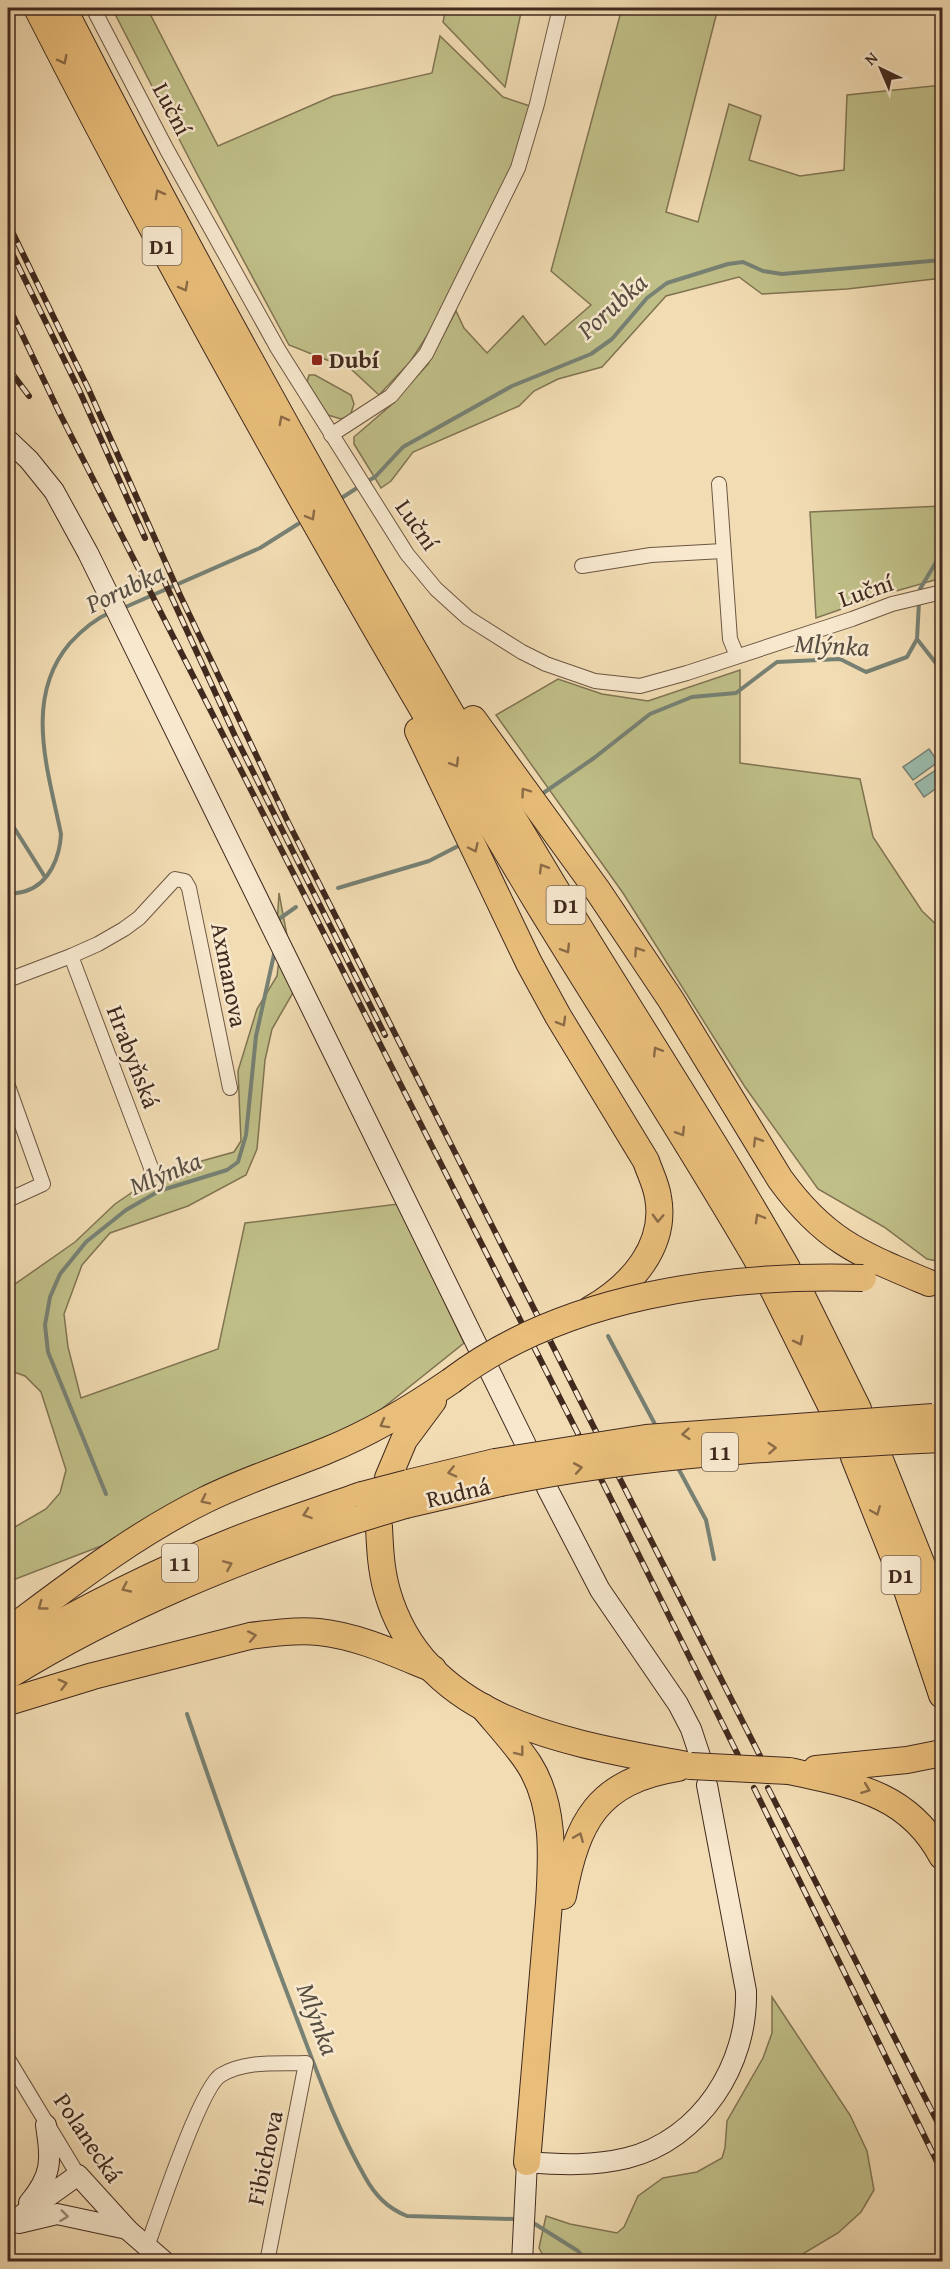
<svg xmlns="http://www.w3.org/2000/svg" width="950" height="2269" font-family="'Gentium Book Plus',serif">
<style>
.green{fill:#c0bf88;stroke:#807453;stroke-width:1.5}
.water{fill:#9bbcad;stroke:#778174;stroke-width:1.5}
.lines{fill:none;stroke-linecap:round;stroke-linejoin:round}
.stream{stroke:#778174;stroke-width:4}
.street-casing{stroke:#6c5643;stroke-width:16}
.secondary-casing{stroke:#40291e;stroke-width:22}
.highway-casing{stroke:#40291e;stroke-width:28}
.street{stroke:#f7e8ce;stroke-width:14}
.secondary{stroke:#f7e8ce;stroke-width:20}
.highway{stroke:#e9be7a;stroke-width:26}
.rail-casing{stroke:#40291e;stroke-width:6}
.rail{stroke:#f7e8ce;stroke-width:4;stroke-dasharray:11;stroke-linecap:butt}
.highway-bridge-casing{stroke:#40291e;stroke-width:28;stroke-linecap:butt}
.highway-bridge{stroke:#e9be7a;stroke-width:26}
.oneway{stroke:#8c6c47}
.oneway2{stroke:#9c8876}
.poi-dot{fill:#8f2418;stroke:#f7e8ce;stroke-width:2}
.labels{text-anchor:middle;stroke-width:5;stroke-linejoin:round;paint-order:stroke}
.shield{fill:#f7e8ce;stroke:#776253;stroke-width:1.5}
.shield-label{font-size:22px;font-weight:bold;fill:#40291e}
.street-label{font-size:24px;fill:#40291e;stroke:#f7e8ce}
.poi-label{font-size:24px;font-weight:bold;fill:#40291e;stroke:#f7e8ce;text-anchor:start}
.water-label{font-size:26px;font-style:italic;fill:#574e42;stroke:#f7e8ce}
</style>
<rect width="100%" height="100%" fill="#f2dcb3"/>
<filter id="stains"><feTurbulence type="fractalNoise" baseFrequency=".00333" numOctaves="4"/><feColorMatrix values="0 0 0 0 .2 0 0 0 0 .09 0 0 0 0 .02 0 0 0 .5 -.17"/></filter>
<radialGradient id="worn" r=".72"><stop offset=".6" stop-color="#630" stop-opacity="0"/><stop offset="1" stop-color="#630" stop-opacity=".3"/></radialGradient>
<!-- green -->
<g class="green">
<path d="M 112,8 L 147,8 L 218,146 L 333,96 L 432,73 L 440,36 L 503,97 L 530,106 L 511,174 L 441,314 L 410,362 L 379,395 L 352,370 L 289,345 L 196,172 Z"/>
<path d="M 446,8 L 522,8 L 505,87 L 443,22 Z"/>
<path d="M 622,8 L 718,8 L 666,212 L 698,222 L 729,104 L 761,116 L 749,160 L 800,176 L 844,170 L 847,95 L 942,85 L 942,287 L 934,279 L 847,289 L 762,294 L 739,277 L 666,296 L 602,367 L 558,379 L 534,391 L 519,406 L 413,452 L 391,481 L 381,488 L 354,444 L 354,437 L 390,406 L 428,364 L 456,311 L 464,328 L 487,353 L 523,316 L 545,345 L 591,305 L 551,271 Z"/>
<path d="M 309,375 L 315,375 L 351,395 L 354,404 L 350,416 L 341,419 L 328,415 L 307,382 Z"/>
<path d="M 942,506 L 942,578 L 882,595 L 816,618 L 810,512 Z"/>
<path d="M 740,670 L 740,763 L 860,779 L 873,837 L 922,911 L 942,930 L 942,1262 L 927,1259 L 884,1227 L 818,1189 L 745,1087 L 623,893 L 496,715 L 558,679 L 602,694 L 648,701 Z"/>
<path d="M 279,893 L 291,957 L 305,972 L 272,1029 L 265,1060 L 257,1149 L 246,1175 L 188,1206 L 110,1233 L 82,1265 L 64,1314 L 68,1347 L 81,1398 L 218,1349 L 245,1223 L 398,1204 L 464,1343 L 364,1423 L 114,1541 L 8,1582 L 8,1531 L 46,1509 L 60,1493 L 66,1470 L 41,1392 L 25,1376 L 8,1370 L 8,1289 L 75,1242 L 115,1204 L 162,1172 L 234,1152 L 241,1141 L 238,1071 L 257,1009 L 277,976 L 281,944 L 277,926 Z"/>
<path d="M 772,1997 L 850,2115 L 867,2151 L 874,2190 L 861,2212 L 838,2233 L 791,2261 L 546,2261 L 539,2248 L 546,2216 L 570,2224 L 617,2233 L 624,2227 L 638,2196 L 663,2178 L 697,2172 L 722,2158 L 725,2148 L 727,2121 L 763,2058 L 772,2033 Z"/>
</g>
<!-- water -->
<g class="water">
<path d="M 929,749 L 938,762 L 913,780 L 903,767 Z"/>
<path d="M 942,766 L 942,784 L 924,797 L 915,784 Z"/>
</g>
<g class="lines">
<!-- stream -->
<g class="stream">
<path d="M 366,482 L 375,477 L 403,447 L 512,386 L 591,354 L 612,339 L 647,298 L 667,283 L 728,264 L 743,262 L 763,271 L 782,274 L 942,260"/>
<path d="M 343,497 L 360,486"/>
<path d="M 920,594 L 920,589 L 942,552"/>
<path d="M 121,609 L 260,548 L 298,524"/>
<path d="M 917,639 L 942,671"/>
<path d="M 539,796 L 594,758 L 650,714 L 692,697 L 736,693 L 777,662 L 840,659 L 866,672 L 907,657 L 917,639 L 919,602"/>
<path d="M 8,818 L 45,877"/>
<path d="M 338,888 L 429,861 L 462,844"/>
<path d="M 8,895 C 14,893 20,893 26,891 C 50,883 60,856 61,834 C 48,770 23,698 70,643 C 82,630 95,619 111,612"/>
<path d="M 278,924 L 279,919 L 296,907"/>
<path d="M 608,1336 L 657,1428"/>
<path d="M 677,1466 L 706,1520 L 714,1559"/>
<path d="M 106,1494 L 48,1352 L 45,1325 L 50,1297 L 60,1274 L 86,1242 L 126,1210 L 159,1191 L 227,1170 L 238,1162 L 246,1135 L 256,1036 L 275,950"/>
<path d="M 187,1714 C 220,1812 255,1909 292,2006 C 314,2063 334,2123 365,2177 C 375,2195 387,2208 407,2216 L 514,2219"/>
<path d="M 535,2224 L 578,2251 L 588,2262"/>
</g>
<defs>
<g id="street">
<path d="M 93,8 L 167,150 L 278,349 L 407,554 L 436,589 L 468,618 L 522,652 L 546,664 L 595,681 L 640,686 L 687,673 L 852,619 L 892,604 L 942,592"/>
<path d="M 331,435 L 391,396 L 426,354 L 518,168 L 537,104 L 560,8"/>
<path d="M 719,484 L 730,639 L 737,656"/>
<path d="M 582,566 L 651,555 L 723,551"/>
<path d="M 71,956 L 153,1173"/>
<path d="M 8,980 L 71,956 L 98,944 L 124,929 L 139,918 L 175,879 L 185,881 L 189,888 L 230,1088"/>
<path d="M 8,1086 L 43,1184 L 8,1200"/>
<path d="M 8,2059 L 78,2175"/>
<path d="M 147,2247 C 157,2219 201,2086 221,2075 C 246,2060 278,2064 306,2063 L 267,2262"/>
</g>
<g id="secondary">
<path d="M 8,440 L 29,460 L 54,491 L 88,553 L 526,1445"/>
<path d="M 547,1488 L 600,1590 L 678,1704 L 691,1729 L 700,1756"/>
<path d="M 29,2203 C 53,2174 51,2160 46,2125"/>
<path d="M 19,2223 L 57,2214 L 127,2229"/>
<path d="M 8,2225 L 78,2175 L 128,2230 L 165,2262"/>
<path d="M 522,2262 L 527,2162 C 561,2165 594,2166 627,2158 C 701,2139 748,2065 746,1991 L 707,1785"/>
</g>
<g id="highway">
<path d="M 37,8 C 192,312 361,609 537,902 C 612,1025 691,1145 763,1270"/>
<path d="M 63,8 C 216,307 381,600 555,888 C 632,1015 714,1139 787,1268"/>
<path d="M 473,719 L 598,891 L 671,1000 L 780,1179 C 825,1241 860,1254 929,1283"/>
<path d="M 418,731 L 529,963 L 558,1016 L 646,1161 C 650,1173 656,1184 658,1197 C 667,1246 631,1286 591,1309"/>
<path d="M 798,1288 L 858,1409"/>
<path d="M 773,1289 L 833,1410"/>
<path d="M 878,1455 L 930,1585 L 942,1622"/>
<path d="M 854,1457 L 907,1590 L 942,1695"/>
<path d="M 388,1478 L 404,1440 L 433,1401"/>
<path d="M 408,1483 L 495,1462"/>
<path d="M 405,1505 L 500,1483"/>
<path d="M 379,1527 C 380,1549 381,1570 387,1591 C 425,1725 576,1744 691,1766"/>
<path d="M 8,1631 C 71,1584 134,1535 205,1500 C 245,1480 287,1467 328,1450 C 372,1432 412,1408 451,1381"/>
<path d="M 8,1652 C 79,1611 152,1573 228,1543 C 272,1525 317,1511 362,1495"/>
<path d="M 8,1676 C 118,1608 236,1560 359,1519"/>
<path d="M 8,1702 L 93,1676 L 250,1636 C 273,1633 296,1630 319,1632 C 358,1636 396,1654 433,1669"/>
<path d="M 483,1707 C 498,1725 516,1744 529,1764 C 555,1805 552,1857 549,1903 L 527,2162"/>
<path d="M 816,1769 L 907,1760 L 942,1753"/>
<path d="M 789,1771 C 853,1785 908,1793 942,1856"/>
<path d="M 563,1896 C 577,1822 597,1781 678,1768"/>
</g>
</defs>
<!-- street casing -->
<use href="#street" class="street-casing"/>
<!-- secondary casing -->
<use href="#secondary" class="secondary-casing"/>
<!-- highway casing -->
<use href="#highway" class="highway-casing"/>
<!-- street -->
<use href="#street" class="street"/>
<!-- secondary -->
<use href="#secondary" class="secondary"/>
<!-- highway -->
<use href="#highway" class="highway"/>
<defs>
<g id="rail">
<path d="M 8,223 L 88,388 L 180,595 L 287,820 L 762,1760"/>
<path d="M 8,245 L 80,392 L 145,538"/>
<path d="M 8,305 L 59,412 L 601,1479 L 740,1759"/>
<path d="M 8,368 L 29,396"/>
<path d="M 162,576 L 235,736 L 385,1035"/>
<path d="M 754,1788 L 942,2172"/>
<path d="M 768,1788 L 942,2131"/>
</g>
</defs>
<!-- rail casing -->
<use href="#rail" class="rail-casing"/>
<!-- rail -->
<use href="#rail" class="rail"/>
<defs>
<g id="highway-bridge">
<path d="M 451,1381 C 564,1295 724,1274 863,1278"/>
<path d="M 495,1462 L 646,1438 L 933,1417"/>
<path d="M 500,1483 C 646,1453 794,1446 942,1439"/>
<path d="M 362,1495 L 408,1483"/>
<path d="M 359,1519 L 405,1505"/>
<path d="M 691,1766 L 789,1771"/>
</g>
</defs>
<!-- highway-bridge casing -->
<use href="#highway-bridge" class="highway-bridge-casing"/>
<!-- highway-bridge -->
<use href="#highway-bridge" class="highway-bridge"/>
</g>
<!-- one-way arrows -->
<defs><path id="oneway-chevron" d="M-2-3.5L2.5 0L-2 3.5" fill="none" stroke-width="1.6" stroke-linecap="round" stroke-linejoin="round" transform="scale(1.5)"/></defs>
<g class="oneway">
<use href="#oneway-chevron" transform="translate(63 60) rotate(63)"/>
<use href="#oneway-chevron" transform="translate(159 194) rotate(-119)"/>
<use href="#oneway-chevron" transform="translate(184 287) rotate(61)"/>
<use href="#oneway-chevron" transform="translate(283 420) rotate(-118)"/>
<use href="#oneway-chevron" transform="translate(311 516) rotate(60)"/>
<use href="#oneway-chevron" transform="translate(455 763) rotate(59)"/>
<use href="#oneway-chevron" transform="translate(525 792) rotate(-126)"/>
<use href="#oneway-chevron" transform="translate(474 848) rotate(65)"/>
<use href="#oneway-chevron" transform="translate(543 868) rotate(-121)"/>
<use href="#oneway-chevron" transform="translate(566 949) rotate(58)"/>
<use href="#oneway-chevron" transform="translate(638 951) rotate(-124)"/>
<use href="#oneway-chevron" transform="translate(562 1022) rotate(60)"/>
<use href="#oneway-chevron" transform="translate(657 1051) rotate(-122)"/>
<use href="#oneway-chevron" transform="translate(681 1132) rotate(58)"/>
<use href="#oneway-chevron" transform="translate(757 1141) rotate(-121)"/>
<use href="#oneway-chevron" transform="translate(658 1218) rotate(92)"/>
<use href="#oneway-chevron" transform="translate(759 1218) rotate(-120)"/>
<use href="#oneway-chevron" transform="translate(799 1341) rotate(63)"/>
<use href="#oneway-chevron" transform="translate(384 1424) rotate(151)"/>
<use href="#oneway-chevron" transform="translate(686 1434) rotate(175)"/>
<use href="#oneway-chevron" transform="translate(772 1448) rotate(-4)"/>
<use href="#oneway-chevron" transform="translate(578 1468) rotate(-10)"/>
<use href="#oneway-chevron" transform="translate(452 1472) rotate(167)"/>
<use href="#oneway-chevron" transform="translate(205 1500) rotate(154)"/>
<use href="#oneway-chevron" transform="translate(876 1511) rotate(68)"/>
<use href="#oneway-chevron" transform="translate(307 1514) rotate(161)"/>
<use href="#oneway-chevron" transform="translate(228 1565) rotate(-23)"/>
<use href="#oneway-chevron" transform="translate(126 1588) rotate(155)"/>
<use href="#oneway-chevron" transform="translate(42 1606) rotate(144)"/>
<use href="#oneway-chevron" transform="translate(252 1636) rotate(-11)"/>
<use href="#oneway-chevron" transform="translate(63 1684) rotate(-15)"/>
<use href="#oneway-chevron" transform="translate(520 1752) rotate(52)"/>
<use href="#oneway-chevron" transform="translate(866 1789) rotate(21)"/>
<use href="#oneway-chevron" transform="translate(579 1837) rotate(-68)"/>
</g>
<use class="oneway2" href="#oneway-chevron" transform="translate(64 2216) rotate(7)"/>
<!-- markers -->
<rect class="poi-dot" x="311" y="354" width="12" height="12" rx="3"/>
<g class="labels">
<!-- shield labels -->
<g class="shield">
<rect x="142.5" y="227" width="39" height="38" rx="4.5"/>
<rect x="546.5" y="886" width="39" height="38" rx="4.5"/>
<rect x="702" y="1433" width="36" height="38" rx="4.5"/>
<rect x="162" y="1544" width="36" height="38" rx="4.5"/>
<rect x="881.5" y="1556" width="39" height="38" rx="4.5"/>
</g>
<g class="shield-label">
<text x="162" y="254">D1</text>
<text x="566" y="913">D1</text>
<text x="720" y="1460">11</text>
<text x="180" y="1571">11</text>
<text x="901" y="1583">D1</text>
</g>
<!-- street labels -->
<g class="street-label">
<text transform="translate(172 109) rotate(62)" y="8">Luční</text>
<text transform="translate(417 525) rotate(55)" y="8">Luční</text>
<text transform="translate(866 591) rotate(-19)" y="8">Luční</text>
<text transform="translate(229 975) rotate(79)" y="8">Axmanova</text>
<text transform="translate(133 1057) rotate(69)" y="8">Hrabyňská</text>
<text transform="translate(458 1493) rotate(-13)" y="8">Rudná</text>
<text transform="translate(88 2138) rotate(56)" y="8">Polanecká</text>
<text transform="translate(265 2158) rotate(-78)" y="8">Fibichova</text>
</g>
<!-- poi labels -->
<g class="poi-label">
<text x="329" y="368">Dubí</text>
</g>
<!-- water labels -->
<g class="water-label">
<text transform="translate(612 306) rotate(-42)" y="9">Porubka</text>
<text transform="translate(125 588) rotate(-25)" y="9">Porubka</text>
<text transform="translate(832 645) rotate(3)" y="9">Mlýnka</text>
<text transform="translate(165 1173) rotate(-22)" y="9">Mlýnka</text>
<text transform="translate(318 2019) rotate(69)" y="9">Mlýnka</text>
</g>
</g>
<!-- margin -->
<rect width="950" height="2269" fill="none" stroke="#f2dcb3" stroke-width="30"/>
<rect x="9" y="9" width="932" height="2251" fill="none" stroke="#40291e" stroke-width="3"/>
<rect x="15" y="15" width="920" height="2239" fill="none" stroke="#40291e" stroke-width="1.5"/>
<!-- north arrow -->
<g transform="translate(881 69) rotate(316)" stroke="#f7e8ce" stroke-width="4.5" paint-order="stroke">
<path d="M0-4.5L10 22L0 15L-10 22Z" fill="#40291e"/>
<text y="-9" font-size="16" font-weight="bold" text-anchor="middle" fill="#40291e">N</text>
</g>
<rect width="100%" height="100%" filter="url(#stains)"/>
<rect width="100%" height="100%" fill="url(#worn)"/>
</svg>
